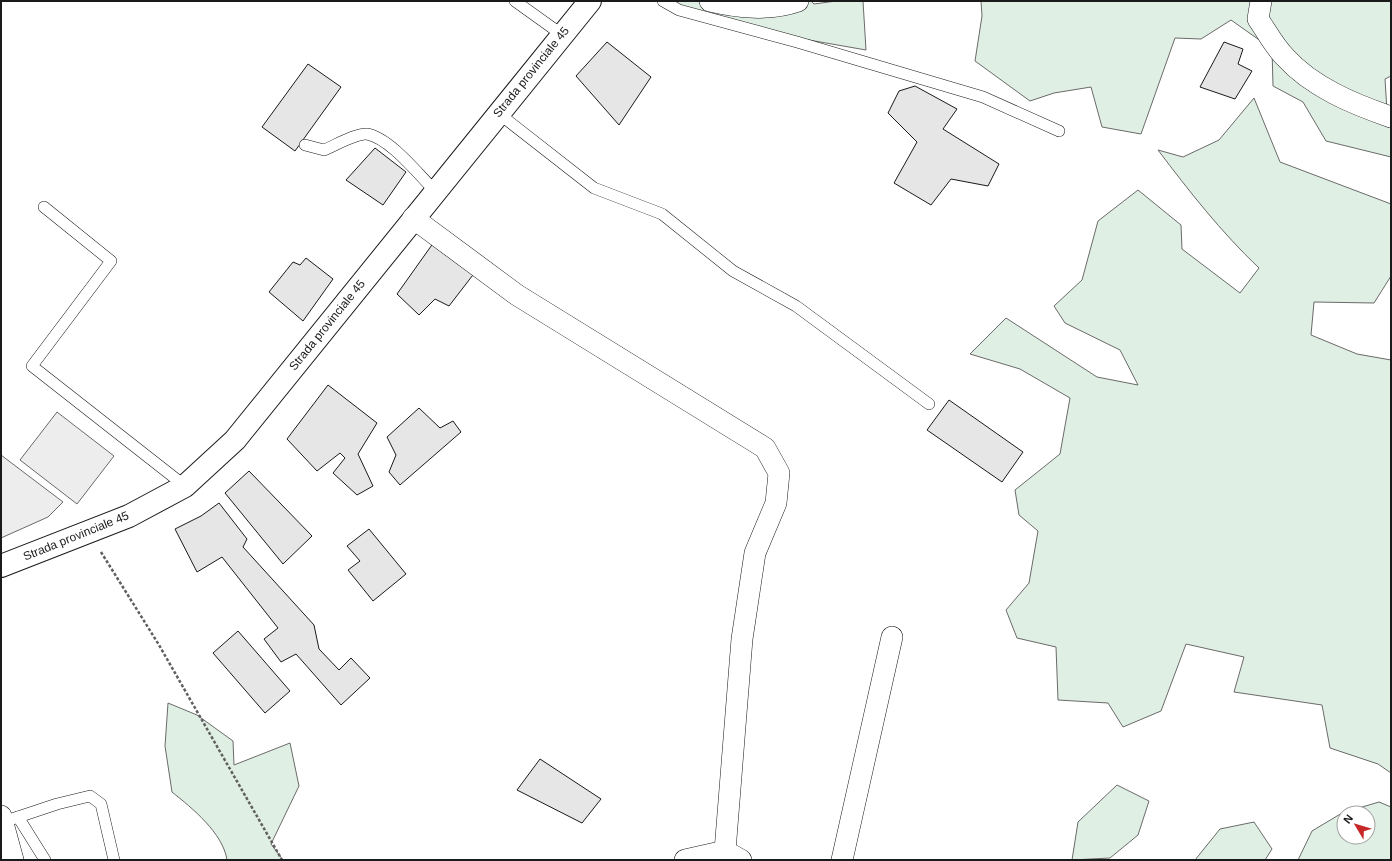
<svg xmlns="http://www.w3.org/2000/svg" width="1392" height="861" font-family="Helvetica,sans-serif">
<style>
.green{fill:#e0efe3;stroke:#6a6a6a;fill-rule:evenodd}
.parking{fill:#ededed;stroke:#6a6a6a}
.building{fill:#e6e6e6;stroke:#1a1a1a}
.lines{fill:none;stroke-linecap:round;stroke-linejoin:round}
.service-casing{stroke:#1a1a1a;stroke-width:12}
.minor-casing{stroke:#1a1a1a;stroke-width:22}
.secondary-casing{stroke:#1a1a1a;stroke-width:24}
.path{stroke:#5f5f5f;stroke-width:2.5;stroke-dasharray:3 2;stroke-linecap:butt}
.service{stroke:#fff;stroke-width:11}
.minor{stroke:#fff;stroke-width:21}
.secondary{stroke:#fff;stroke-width:22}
.labels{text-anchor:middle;stroke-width:3;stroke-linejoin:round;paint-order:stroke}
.street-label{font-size:12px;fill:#1a1a1a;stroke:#fff}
</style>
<rect width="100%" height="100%" fill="#fff"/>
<!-- green -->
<g class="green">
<path d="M 663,1 L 811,1 L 814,4 L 836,1 L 863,1 L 866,50 L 729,26 Z"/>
<path d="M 981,1 L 1391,1 L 1391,76 L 1385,79 L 1388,127 L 1391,128 L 1391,157 L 1326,141 L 1303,102 L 1273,86 L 1272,49 L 1231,20 L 1201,39 L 1175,38 L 1141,134 L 1102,127 L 1091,87 L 1054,93 L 1030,101 L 975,61 L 982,16 Z"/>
<path d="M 1254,98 L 1280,162 L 1391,204 L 1391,276 L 1374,303 L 1314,302 L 1311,335 L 1357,354 L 1391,360 L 1391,773 L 1378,764 L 1330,748 L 1322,705 L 1234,692 L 1244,657 L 1186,644 L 1161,711 L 1123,727 L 1108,703 L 1058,700 L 1056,647 L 1017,638 L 1006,610 L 1029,583 L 1038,531 L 1019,515 L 1015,490 L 1060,454 L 1070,398 L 1020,369 L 970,354 L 1006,318 L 1097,377 L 1138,385 L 1120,350 L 1065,323 L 1054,306 L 1082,280 L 1098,221 L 1138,190 L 1181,225 L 1182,249 L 1240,293 L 1259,268 C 1221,232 1189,191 1158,150 L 1183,157 L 1219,140 Z"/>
<path d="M 168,703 L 197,715 L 233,741 L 234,765 L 290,743 L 299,786 L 271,844 L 283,860 L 227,860 C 223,833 192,808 172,792 L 165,746 Z"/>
<path d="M 1117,785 L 1149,801 L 1138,835 L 1110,858 L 1072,860 L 1078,822 Z"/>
<path d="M 1379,802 L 1391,807 L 1391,860 L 1298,860 L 1312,831 L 1342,813 ZM 1344,813 L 1368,813 L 1368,837 L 1344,837 Z"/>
<path d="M 1254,822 L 1272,849 L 1265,860 L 1195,860 L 1220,829 Z"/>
</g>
<!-- parking -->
<g class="parking">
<path d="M 57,412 L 114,456 L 77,504 L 20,460 Z"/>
<path d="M 1,455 L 63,502 L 48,517 L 1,538 Z"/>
</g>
<!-- building -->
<g class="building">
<path d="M 607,42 L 651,77 L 619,125 L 576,76 Z"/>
<path d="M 1224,42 L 1243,49 L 1238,64 L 1252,71 L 1235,99 L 1200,87 Z"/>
<path d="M 308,64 L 341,87 L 295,151 L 262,127 Z"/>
<path d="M 915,86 L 957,109 L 943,129 L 999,164 L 988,186 L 951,179 L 931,205 L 894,183 L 917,142 L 888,113 L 899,91 Z"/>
<path d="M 375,148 L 406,172 L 383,205 L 346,180 Z"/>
<path d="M 434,242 L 476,271 L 449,306 L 435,299 L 419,315 L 397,294 Z"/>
<path d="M 306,258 L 333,279 L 303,321 L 269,292 L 293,262 L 300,265 Z"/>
<path d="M 328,385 L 377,423 L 358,454 L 373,486 L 357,495 L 333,473 L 345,458 L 340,453 L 317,471 L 287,439 Z"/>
<path d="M 949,400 L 1023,452 L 1002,482 L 927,430 Z"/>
<path d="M 419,408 L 440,428 L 453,421 L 461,432 L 400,485 L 389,472 L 396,455 L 387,437 Z"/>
<path d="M 249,471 L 312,536 L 283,564 L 225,493 Z"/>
<path d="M 219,503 L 247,539 L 243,547 L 314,625 L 319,649 L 339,670 L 351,658 L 370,678 L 341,705 L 296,654 L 281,662 L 264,639 L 278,628 L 222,557 L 197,572 L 175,529 L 201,516 Z"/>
<path d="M 369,529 L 406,574 L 373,601 L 348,570 L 360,561 L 347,546 Z"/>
<path d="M 238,631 L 290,691 L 265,713 L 213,653 Z"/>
<path d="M 540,759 L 601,799 L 582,823 L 517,790 Z"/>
</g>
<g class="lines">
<defs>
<g id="service">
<path d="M 515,1 L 561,34"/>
<path d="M 663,1 L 679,10 L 797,42 L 983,97 L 1059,131"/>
<path d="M 498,113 L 594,188 L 662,214 L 733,271 L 796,306 L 929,404"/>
<path d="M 305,145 L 324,150 C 334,146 356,133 367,134 C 390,138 419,175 435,191"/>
<path d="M 44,207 L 111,261 L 32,366 L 185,486"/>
<path d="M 18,817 L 45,860"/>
<path d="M 3,822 L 57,804 L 90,796 L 101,804 L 114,860"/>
</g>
<g id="minor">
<path d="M 710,1 C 740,8 769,11 798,1"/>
<path d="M 1261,1 L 1258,19 C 1267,32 1274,46 1285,57 C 1312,87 1353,104 1391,117"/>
<path d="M 413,218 L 517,295 L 765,448 L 779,473 L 776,503 L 755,553 L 742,639 L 725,851"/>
<path d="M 1,816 L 13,860"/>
<path d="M 685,860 L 725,851 L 741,860"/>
<path d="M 842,860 L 892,637"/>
</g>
<path id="secondary" d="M 1,566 L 129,516 L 185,486 L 235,440 L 590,1"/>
</defs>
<!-- service casing -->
<use href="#service" class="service-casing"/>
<!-- minor casing -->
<use href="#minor" class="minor-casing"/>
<!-- secondary casing -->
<use href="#secondary" class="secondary-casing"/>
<!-- path -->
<path class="path" d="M 101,552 L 159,645 L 282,860"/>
<!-- service -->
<use href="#service" class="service"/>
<!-- minor -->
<use href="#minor" class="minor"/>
<!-- secondary -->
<use href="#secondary" class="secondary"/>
</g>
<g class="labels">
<!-- street labels -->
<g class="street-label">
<text transform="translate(531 72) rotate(-51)" y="4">Strada provinciale 45</text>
<text transform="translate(327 325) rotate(-51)" y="4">Strada provinciale 45</text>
<text transform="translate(76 536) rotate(-22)" y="4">Strada provinciale 45</text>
</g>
</g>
<!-- border -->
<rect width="1392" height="861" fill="none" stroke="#1a1a1a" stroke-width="4"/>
<!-- north arrow -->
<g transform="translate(1356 825) rotate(308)"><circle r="19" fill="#ffffff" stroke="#a3a3a3"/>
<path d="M0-3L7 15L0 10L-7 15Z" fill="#c62828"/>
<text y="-6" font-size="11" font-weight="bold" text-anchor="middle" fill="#1a1a1a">N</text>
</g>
</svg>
